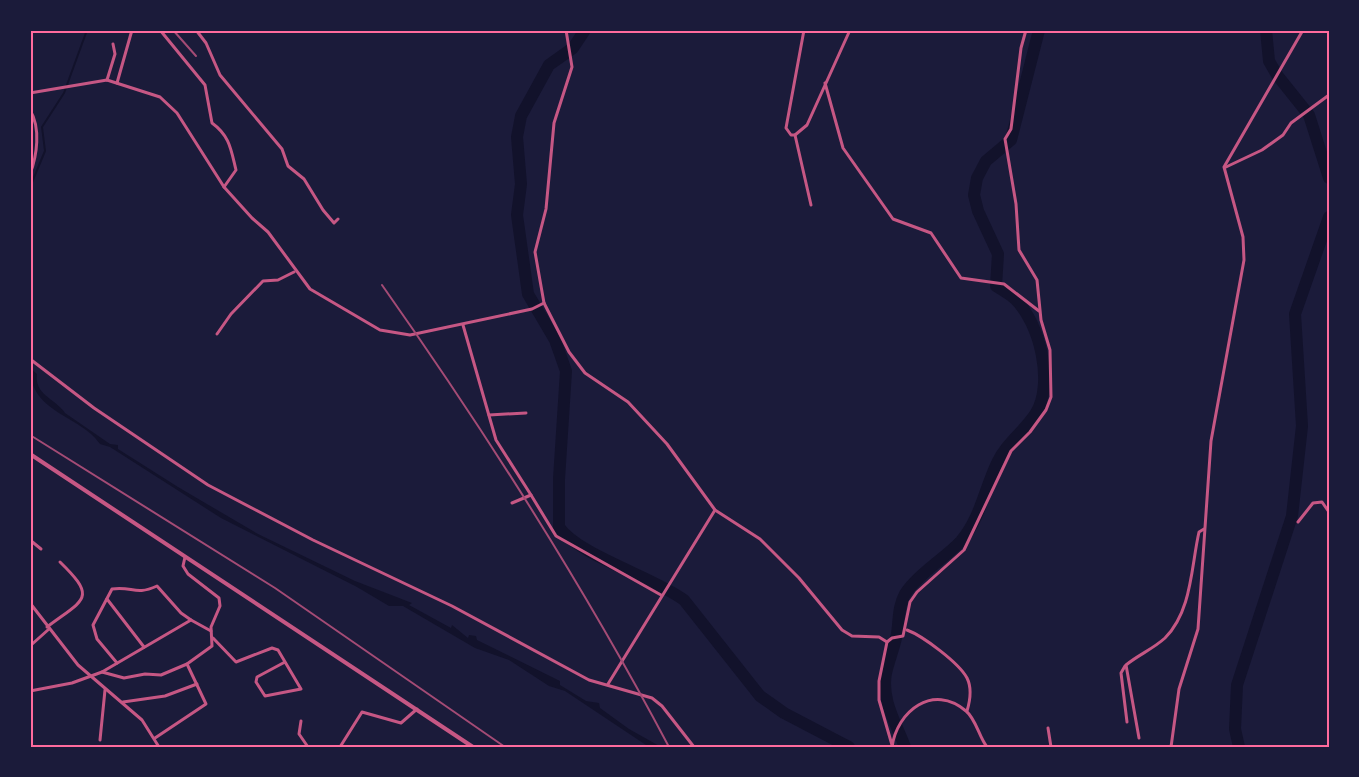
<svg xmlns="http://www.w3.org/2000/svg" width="1359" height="777" font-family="'Source Serif 4',serif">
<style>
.water{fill:#12122b}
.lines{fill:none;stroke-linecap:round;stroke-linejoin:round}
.stream{stroke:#12122b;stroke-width:2}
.river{stroke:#12122b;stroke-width:12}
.minor{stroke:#c65784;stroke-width:3}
.tertiary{stroke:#c65784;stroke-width:4}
.rail{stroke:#a44b75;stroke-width:2}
.neatline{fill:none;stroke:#ff6b9d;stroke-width:2}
</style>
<rect width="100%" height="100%" fill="#1b1b3a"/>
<!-- water -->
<path class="water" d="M 30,368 L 37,374 C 34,395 56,399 65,413 L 110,444 L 118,445 L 118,449 L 178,487 L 258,534 L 355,581 L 412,603 L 409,605 L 451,628 L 452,625 L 468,638 L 469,635 L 476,636 L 477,640 L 560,681 L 560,685 L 586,701 L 599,703 L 600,708 L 629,729 L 661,747 L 649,747 L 565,691 L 549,686 L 509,660 L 475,648 L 403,606 L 389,606 L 357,587 L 221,518 L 110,447 L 100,444 C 82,416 30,413 30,368 Z"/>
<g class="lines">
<!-- stream -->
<path class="stream" d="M 30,187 L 45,151 L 42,127 L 64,93 L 87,30"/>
<!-- river -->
<g class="river">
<path d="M 585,30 L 573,48 L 549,65 L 521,116 L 517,137 L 521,184 L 517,215 L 528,294 L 555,340 L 566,371 L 559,479 L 559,527 C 578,555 653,577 684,600 L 760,696 L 784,713 L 849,747"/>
<path d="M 1266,30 L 1269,61 L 1277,75 L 1309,115 L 1329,178"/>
<path d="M 905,747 C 896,723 881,700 886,673 C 889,660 894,648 897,634 C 899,621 898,606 905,594 C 917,575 945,558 961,541 C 980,519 985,488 997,463 C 1006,443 1025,431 1036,413 C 1054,383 1040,323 1015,299 C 1010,294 1002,290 996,286 L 998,254 L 978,211 L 974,195 L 977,178 L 986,161 L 1011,140 L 1039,30"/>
<path d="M 1239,747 L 1235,729 L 1237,685 L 1292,516 L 1302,426 L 1295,314 L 1329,217"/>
</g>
<!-- minor -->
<g class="minor">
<path d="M 160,30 L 205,85 L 212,123 C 230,136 231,150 236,170 L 224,187"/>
<path d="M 196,30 L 206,43 L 220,75 L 282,149 L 288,166 L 304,179 L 323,210 L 334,223 L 338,219"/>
<path d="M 566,30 L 572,67 L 554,123 L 546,209 L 535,252 L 544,303 L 569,352 L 585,373 L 628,402 L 667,444 L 715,510 L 760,539 L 799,578 L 842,630 L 852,636 L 879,637 L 887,642"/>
<path d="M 804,30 L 786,128 L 791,135 L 795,135 L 811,205"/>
<path d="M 107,80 L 115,54 L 113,44"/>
<path d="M 117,83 L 132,30"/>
<path d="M 825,83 L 843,148 L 893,219 L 931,233 L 961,278 L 1004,284 L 1039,311"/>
<path d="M 30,93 L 107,80 L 160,97 L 177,113 L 224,187 L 252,218 L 268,232 L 310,289 L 380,330 L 410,335 L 532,309 L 544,303"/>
<path d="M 30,110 C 41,128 37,156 30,174"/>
<path d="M 795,135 L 807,125 L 850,30"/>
<path d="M 1226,167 L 1262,150 L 1283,135 L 1291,123 L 1329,95"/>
<path d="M 463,325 L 496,440 L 531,495 L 512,503"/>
<path d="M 217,334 L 231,314 L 263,281 L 278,280 L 294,272"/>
<path d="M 30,359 L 94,408 L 208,485 L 313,540 L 452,606 L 589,680 L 652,698 L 662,706 L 694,747"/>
<path d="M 489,415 L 526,413"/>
<path d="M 531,495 L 556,536 L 661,595"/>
<path d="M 1298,522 L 1313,503 L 1322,502 L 1329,512"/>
<path d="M 30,540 L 41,549"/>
<path d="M 107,599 L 144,647"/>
<path d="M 30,603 L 78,665 L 142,720 L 159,747"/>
<path d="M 47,627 C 84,599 98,599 60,562"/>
<path d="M 907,630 C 923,636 959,663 967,678 C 972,688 970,701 967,711"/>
<path d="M 213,638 L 236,662 L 272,648 L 278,650 L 301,689 L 265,696 L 256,682 L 257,677 L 285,662"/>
<path d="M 30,646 L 49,629"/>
<path d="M 117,663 L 97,639 L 93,625 L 112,589 C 133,586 135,596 157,586 L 181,613 L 191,620"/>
<path d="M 1125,666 L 1121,673 L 1127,722"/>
<path d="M 102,672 L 191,620 L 211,631"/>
<path d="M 608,684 L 715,510"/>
<path d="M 30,691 L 72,683 L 102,672 L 124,678 L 145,674 L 161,675 L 187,664 L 212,646 L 211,627 L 220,606 L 219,598 L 188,574 L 183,566 L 185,557"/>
<path d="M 123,702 L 165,696 L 197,684"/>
<path d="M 301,721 L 299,734 L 308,747"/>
<path d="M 1048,728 L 1051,747"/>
<path d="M 155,738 L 206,704 L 187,664"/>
<path d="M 1139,738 L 1126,665 C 1138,655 1153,649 1165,638 C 1192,611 1191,567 1199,532 L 1204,529"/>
<path d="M 100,740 L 105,690"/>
<path d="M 892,745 L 879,700 L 879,681 L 887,642 L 892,638 L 903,636 L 910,602 L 917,592 L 964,550 L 1011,451 L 1030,432 L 1046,410 L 1051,397 L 1050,350 L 1041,320 L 1037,280 L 1019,250 L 1016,204 L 1005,139 L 1011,129 L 1021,48 L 1026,30"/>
<path d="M 340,747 L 362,712 L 401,723 L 417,709"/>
<path d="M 892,747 C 897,711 933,683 966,711 C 976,719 979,737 987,747"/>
<path d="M 1171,747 L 1179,689 L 1198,629 L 1211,441 L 1244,260 L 1243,237 L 1224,167 L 1303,30"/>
</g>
<!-- tertiary -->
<path class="tertiary" d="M 30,454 L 473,747"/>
<!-- rail -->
<g class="rail">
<path d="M 173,30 L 196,56"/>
<path d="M 382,285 C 487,434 584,586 669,747"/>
<path d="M 30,435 L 275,588 L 505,747"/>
</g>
</g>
<!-- border -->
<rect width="1359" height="777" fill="none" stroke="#1b1b3a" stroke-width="63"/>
<rect x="32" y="32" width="1296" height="714" class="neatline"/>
</svg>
